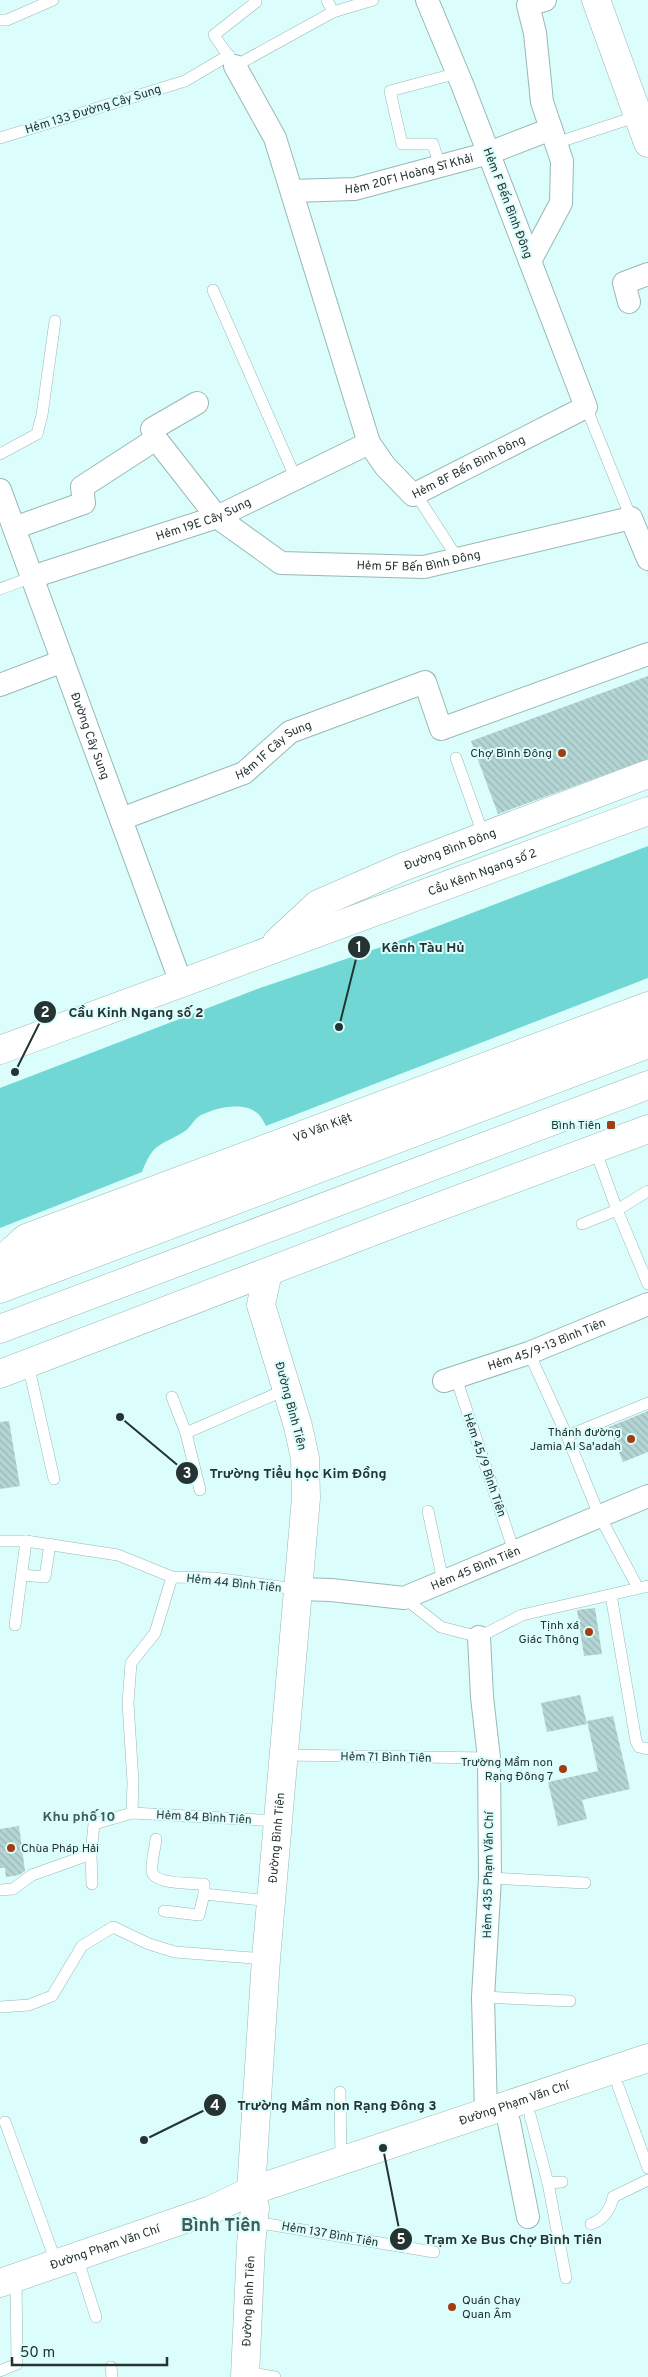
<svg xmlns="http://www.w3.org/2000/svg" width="648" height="2377" font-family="Overpass,sans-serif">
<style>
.water{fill:#70d7d5}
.building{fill:url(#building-back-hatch)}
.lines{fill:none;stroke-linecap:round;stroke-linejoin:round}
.lane-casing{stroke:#97b8b7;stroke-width:12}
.street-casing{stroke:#97b8b7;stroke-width:24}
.secondary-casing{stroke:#97b8b7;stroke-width:29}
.primary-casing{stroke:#97b8b7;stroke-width:29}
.highway-casing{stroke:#97b8b7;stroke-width:29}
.lane{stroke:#fff;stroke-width:11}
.street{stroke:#fff;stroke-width:22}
.secondary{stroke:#fff;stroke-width:28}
.primary{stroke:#fff;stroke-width:28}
.highway{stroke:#fff;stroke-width:28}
.poi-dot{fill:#a23d12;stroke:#dbfefc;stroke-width:2}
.labels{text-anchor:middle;stroke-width:4;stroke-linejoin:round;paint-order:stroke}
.street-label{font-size:12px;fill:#253332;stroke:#dbfefc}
.poi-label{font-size:12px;fill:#253332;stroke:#dbfefc;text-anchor:end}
.neighbourhood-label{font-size:14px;font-weight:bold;fill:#3e5c5b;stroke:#dbfefc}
.district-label{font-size:18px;font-weight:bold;fill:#3e5c5b;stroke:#dbfefc}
.leader{fill:none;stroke:#253332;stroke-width:2}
.callout-dot{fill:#253332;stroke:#dbfefc;stroke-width:2}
.mark-label{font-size:15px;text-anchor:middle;font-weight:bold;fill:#fff}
.callout-label{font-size:14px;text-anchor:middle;font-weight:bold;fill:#253332;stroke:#dbfefc;stroke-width:4;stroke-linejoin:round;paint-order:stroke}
</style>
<defs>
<pattern id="building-back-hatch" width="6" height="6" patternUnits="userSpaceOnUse" patternTransform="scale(1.25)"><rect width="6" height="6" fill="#b3d5d3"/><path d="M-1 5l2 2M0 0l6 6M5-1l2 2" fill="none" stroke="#9ab7b6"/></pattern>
</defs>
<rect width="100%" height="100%" fill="#dbfefc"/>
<!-- water -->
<path class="water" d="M 648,846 L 648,978 L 266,1126 C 264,1122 261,1116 257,1113 C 243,1101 213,1108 198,1117 C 193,1121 190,1128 185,1131 C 160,1147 154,1141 142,1172 L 0,1228 L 0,1088 L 260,988 L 396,942 Z"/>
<!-- building -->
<g class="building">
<path d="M 648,676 L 648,759 L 498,814 L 471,741 Z"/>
<path d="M 648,1411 L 648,1452 L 623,1462 L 609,1427 Z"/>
<path d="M 9,1421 L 20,1486 L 0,1489 L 0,1422 Z"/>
<path d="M 595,1608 L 602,1654 L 584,1656 L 577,1610 Z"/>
<path d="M 580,1695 L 587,1724 L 547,1732 L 541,1703 Z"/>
<path d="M 613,1716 L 630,1789 L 582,1800 L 587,1819 L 558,1826 L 548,1782 L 598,1771 L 587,1721 Z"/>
<path d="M 19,1826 L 25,1871 L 19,1875 L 6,1877 L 5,1868 L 0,1868 L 0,1829 Z"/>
</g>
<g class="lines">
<defs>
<g id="lane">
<path d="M 254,0 L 256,2 L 214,35 L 235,66 L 333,12 L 373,0"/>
<path d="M 327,0 L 333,12"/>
<path d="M 0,20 L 7,20 L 53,0"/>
<path d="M 0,138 L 185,81 L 229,55"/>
<path d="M 556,143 L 638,116"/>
<path d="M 440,166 L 433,144 L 402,144 L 390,91 L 458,73"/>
<path d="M 213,290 L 296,479"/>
<path d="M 586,407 L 631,518"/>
<path d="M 0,454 L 37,434 L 42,415 L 55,321"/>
<path d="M 413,495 L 421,502 L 458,559"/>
<path d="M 0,589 L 32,577"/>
<path d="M 456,758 L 484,837"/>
<path d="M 595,1149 L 617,1210 L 648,1284"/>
<path d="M 582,1224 L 617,1210 L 648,1191"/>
<path d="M 529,1353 L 567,1436 L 599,1515 L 638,1588"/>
<path d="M 28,1364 L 54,1479"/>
<path d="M 456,1378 L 514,1551"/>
<path d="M 172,1397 L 186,1433 L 200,1490"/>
<path d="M 186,1433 L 287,1389"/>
<path d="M 567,1436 L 648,1403"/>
<path d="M 428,1511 L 443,1581"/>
<path d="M 0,1541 L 26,1541 L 118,1555 L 172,1577 L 214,1578 L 296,1589"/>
<path d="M 22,1575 L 45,1577 L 50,1544"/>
<path d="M 611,1595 L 636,1741 L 639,1747 L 648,1749"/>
<path d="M 404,1598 L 441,1627 L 479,1637 L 522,1615 L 648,1586"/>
<path d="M 15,1625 L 26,1541"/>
<path d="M 283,1755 L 489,1758"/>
<path d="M 132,1813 L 133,1782 L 128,1703 L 131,1663 L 155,1633 L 172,1577"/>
<path d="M 156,1839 C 155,1849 151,1862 152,1871 C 154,1885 193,1883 204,1884 L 204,1894 L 271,1901"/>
<path d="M 490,1878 L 585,1883"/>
<path d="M 92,1884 L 91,1854 L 94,1824 L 132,1813 L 277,1821"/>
<path d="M 0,1890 L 13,1889 L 32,1875 L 91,1854"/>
<path d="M 164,1911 L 199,1915 L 204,1894"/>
<path d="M 483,1997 L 570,2001"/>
<path d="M 0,2007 L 29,2005 L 52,1996 L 82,1946 L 113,1927 L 149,1944 L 175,1952 L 266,1959"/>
<path d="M 618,2086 L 648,2168"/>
<path d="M 340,2092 L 341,2160"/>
<path d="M 530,2115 L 548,2183 L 566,2278"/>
<path d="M 5,2122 L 56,2262"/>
<path d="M 548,2183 L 562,2182"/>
<path d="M 255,2222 L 434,2252"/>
<path d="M 591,2224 C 603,2220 611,2209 613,2197 L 648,2180"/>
<path d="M 77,2257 L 96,2317"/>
<path d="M 111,2367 L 112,2377"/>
<path d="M 0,2371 L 17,2364 L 16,2278"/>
<path d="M 246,2372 L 275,2377"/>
</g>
<g id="street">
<path id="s1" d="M 235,66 L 275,138 L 369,443 L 385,466 L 413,495 L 586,407 L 462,84 L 427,0"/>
<path id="s2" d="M 292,191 L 355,189 L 489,153 L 551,129"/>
<path d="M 530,261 L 561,203 L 562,161 L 542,102 L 535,33 L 528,5 L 545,0"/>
<path d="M 629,302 L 624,283 L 648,274"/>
<path id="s3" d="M 156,439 L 217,517 L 281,563 L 424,567 L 631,518 L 648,559"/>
<path id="s4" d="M 0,490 L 181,983"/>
<path d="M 14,528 L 84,503 L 82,487 L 156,439 L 152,429 L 197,403"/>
<path id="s5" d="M 32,577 L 217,517 L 369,443"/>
<path d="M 0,685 L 63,661"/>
<path id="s6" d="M 121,819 L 244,773 L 290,732 L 425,682 L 441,729 L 648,654"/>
<path id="s7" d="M 444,1381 L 529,1353 L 648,1304"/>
<path id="s8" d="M 296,1589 L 331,1590 L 404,1598 L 648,1496"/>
<path d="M 479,1637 L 482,1697 L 489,1758 L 490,1878 L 483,1997 L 486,2113"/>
<path d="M 509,2122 L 528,2217"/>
</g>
<g id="secondary">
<path d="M 596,0 L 648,143"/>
<path id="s9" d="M 277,942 L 318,904 L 403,867 L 648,774"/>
<path id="s10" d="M 0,1050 L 648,811"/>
<path id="s11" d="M 0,2283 L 211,2210 L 251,2191 L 648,2058"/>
<path id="s12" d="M 245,2377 L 251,2244 L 255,2208 L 251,2191 L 266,1959 L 306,1498 L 305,1458 L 298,1426 L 261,1305 L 268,1272"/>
</g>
<g id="primary">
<path id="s13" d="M 2,1260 L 26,1238 L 648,1006"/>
<path d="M 0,1261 L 33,1257 L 648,1028"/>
<path d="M 0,1374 L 395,1223 L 648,1129"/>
</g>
<g id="highway">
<path d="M 0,1289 L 648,1044"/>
<path d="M 0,1329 L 648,1085"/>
</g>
</defs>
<!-- lane casing -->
<use href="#lane" class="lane-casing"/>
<!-- street casing -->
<use href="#street" class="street-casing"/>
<!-- secondary casing -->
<use href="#secondary" class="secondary-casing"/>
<!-- primary casing -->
<use href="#primary" class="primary-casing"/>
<!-- highway casing -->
<use href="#highway" class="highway-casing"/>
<!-- lane -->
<use href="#lane" class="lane"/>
<!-- street -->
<use href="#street" class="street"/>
<!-- secondary -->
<use href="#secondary" class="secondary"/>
<!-- primary -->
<use href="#primary" class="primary"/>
<!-- highway -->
<use href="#highway" class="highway"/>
</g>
<!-- markers -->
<g class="poi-dot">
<circle cx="562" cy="753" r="5"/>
<rect x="606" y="1120" width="10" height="10" rx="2.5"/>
<circle cx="631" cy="1439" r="5"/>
<circle cx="589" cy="1632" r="5"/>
<circle cx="563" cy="1769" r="5"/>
<circle cx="11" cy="1848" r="5"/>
<circle cx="452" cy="2307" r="5"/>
</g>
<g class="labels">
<!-- street labels -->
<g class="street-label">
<text transform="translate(93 109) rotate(-17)" y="4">Hẻm 133 Đường Cây Sung</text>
<text dy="4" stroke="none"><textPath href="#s2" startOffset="119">Hẻm 20F1 Hoàng Sĩ Khải</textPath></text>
<text transform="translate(508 203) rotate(69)" y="4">Hẻm F Bến Bình Đông</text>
<text dy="4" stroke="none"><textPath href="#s1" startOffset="532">Hẻm 8F Bến Bình Đông</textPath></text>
<text dy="4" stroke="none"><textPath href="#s5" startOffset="181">Hẻm 19E Cây Sung</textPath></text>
<text dy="4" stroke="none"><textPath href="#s3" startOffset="316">Hẻm 5F Bến Bình Đông</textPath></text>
<text dy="4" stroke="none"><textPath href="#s4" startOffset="262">Đường Cây Sung</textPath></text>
<text dy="4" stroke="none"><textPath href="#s6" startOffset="169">Hẻm 1F Cây Sung</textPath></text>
<text dy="4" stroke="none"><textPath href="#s9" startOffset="199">Đường Bình Đông</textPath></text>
<text dy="4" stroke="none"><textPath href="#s10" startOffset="514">Cầu Kênh Ngang số 2</textPath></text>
<text dy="4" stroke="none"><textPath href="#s13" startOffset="349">Võ Văn Kiệt</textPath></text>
<text dy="4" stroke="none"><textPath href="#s7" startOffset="109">Hẻm 45/9-13 Bình Tiên</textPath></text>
<text transform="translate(291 1406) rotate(75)" y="4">Đường Bình Tiên</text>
<text transform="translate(485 1465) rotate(71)" y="4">Hẻm 45/9 Bình Tiên</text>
<text dy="4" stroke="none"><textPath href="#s8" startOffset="186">Hẻm 45 Bình Tiên</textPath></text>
<text transform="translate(234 1583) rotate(6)" y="4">Hẻm 44 Bình Tiên</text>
<text transform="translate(386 1757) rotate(1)" y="4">Hẻm 71 Bình Tiên</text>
<text transform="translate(204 1817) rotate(3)" y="4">Hẻm 84 Bình Tiên</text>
<text dy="4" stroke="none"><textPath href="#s12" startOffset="541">Đường Bình Tiên</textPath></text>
<text transform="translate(488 1875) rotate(-89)" y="4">Hẻm 435 Phạm Văn Chí</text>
<text dy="4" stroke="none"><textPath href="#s11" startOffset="545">Đường Phạm Văn Chí</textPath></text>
<text transform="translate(330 2234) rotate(10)" y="4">Hẻm 137 Bình Tiên</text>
<text dy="4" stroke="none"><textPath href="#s11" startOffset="111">Đường Phạm Văn Chí</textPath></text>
<text dy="4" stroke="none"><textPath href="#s12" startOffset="76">Đường Bình Tiên</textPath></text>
</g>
<!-- poi labels -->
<g class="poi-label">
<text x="552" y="757">Chợ Bình Đông</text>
<text x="601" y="1129">Bình Tiên</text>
<text x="621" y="1436">Thánh đường<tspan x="621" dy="14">Jamia Al Sa'adah</tspan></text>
<text x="579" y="1629">Tịnh xá<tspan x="579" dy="14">Giác Thông</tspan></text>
<text x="553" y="1766">Trường Mầm non<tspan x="553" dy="14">Rạng Đông 7</tspan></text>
<text x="21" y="1852" text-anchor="start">Chùa Pháp Hải</text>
<text x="462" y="2304" text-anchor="start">Quán Chay<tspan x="462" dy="14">Quan Âm</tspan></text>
</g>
<!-- neighbourhood labels -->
<g class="neighbourhood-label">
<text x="79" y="1821">Khu phố 10</text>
</g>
<!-- district labels -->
<g class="district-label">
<text x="221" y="2231">Bình Tiên</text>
</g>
</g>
<!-- callouts -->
<path class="leader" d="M339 1027L359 947M15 1072L45 1012M120 1417L187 1473M144 2140L215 2105M383 2148L401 2239"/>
<g class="callout-dot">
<circle cx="339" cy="1027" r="5"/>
<circle cx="15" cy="1072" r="5"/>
<circle cx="120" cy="1417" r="5"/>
<circle cx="144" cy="2140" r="5"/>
<circle cx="383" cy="2148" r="5"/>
<circle cx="359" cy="947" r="12"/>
<circle cx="45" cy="1012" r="12"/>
<circle cx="187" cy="1473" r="12"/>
<circle cx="215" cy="2105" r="12"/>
<circle cx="401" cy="2239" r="12"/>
</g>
<g class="mark-label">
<text x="359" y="952">1</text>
<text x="45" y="1017">2</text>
<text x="187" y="1478">3</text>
<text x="215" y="2110">4</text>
<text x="401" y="2244">5</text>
</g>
<g class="callout-label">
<text x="423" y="952">Kênh Tàu Hủ</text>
<text x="136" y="1017">Cầu Kinh Ngang số 2</text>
<text x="298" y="1478">Trường Tiểu học Kim Đồng</text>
<text x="337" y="2110">Trường Mầm non Rạng Đông 3</text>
<text x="513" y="2244">Trạm Xe Bus Chợ Bình Tiên</text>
</g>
<!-- scale -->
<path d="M12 2357v8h155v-8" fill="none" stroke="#253332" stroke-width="2.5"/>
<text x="20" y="2357" font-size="15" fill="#253332" stroke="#dbfefc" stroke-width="4" paint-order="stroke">50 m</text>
</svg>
